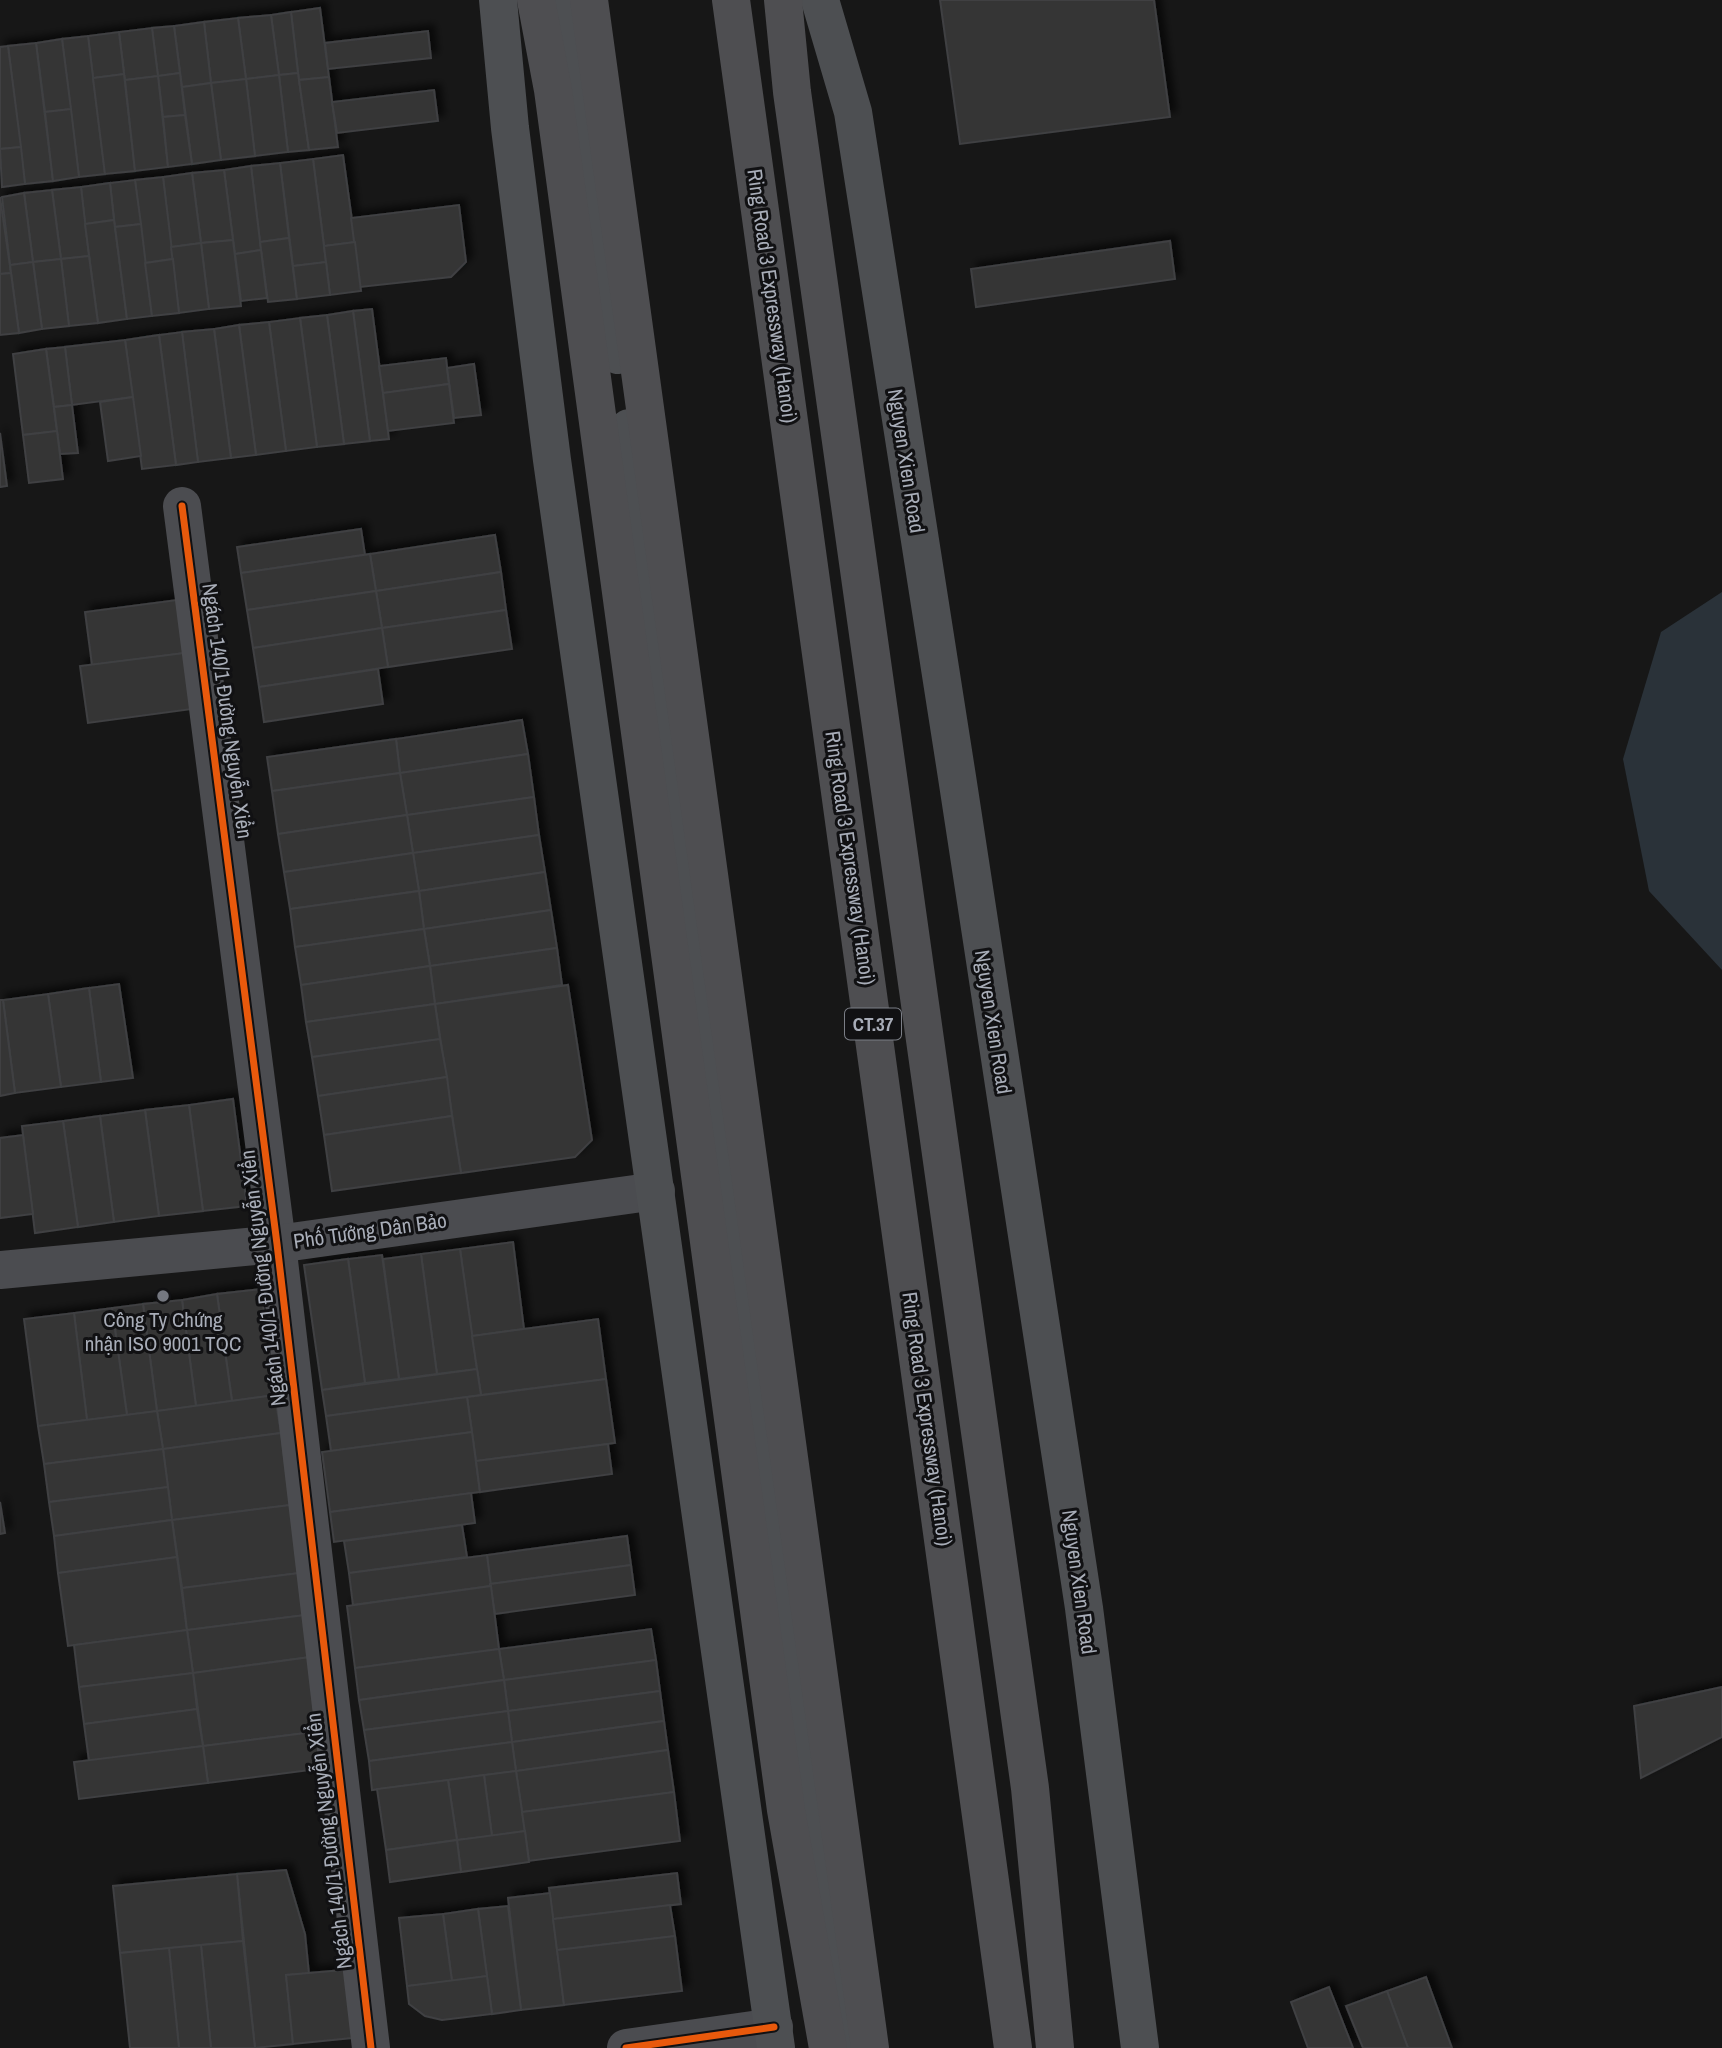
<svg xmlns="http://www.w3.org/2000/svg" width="1722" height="2048" font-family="'Archivo Narrow',sans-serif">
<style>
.water{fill:#2a3239}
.building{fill:#353536;stroke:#3f4043;stroke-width:2;filter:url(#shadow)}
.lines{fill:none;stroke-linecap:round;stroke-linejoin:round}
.street{stroke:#4b4c50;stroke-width:38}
.primary{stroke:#4d4f52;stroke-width:38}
.highway{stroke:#4e4e51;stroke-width:38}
.cycleway-casing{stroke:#111113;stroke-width:11}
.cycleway{stroke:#e8590c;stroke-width:7}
.poi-dot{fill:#757880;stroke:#111113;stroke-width:2.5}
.labels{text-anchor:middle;stroke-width:6;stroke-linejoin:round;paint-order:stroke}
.shield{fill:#111113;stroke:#7b7e86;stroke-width:2}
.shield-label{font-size:19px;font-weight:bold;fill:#a8adb8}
.street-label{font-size:21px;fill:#a8adb8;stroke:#111113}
.poi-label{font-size:21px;fill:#a8adb8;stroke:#111113}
</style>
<defs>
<filter id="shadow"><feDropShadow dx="6" dy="-6" stdDeviation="3.5" flood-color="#0009"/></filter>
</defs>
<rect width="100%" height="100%" fill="#171717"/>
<!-- water -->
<path class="water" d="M 1722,592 L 1722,970 L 1649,891 L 1623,759 L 1661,632 Z"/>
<!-- building -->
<g class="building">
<path d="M 940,0 L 1154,0 L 1170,117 L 960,144 Z"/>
<path d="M 320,8 L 329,77 L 299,80 L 291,12 Z"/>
<path d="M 291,12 L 298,73 L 279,75 L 271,15 Z"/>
<path d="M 271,15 L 279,75 L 246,79 L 238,18 Z"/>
<path d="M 238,18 L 246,79 L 211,83 L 204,22 Z"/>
<path d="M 204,22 L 211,83 L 182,87 L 174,26 Z"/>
<path d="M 174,26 L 180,73 L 158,76 L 152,28 Z"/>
<path d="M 152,28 L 158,76 L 125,80 L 119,32 Z"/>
<path d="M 428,31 L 431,58 L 328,69 L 325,43 Z"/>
<path d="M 119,32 L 124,74 L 93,78 L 88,36 Z"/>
<path d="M 88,36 L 105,174 L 79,177 L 62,39 Z"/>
<path d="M 62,39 L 71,109 L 45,112 L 36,43 Z"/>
<path d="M 36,43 L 53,181 L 25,184 L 8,46 Z"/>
<path d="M 8,46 L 21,147 L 0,149 L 0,47 Z"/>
<path d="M 180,73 L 185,115 L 163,117 L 158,76 Z"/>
<path d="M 298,73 L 309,150 L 288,152 L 279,75 Z"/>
<path d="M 124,74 L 135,171 L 105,174 L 93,78 Z"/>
<path d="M 279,75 L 288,152 L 255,156 L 246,79 Z"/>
<path d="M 158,76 L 168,167 L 135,171 L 125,80 Z"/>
<path d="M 329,77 L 338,147 L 309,150 L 299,80 Z"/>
<path d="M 246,79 L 255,156 L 221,160 L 211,83 Z"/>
<path d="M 211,83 L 221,160 L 192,164 L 182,87 Z"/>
<path d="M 434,90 L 438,121 L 337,133 L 332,102 Z"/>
<path d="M 71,109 L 79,177 L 53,181 L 45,112 Z"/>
<path d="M 185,115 L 192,164 L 168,167 L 163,117 Z"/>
<path d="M 21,147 L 25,184 L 2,187 L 0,149 Z"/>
<path d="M 343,155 L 355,242 L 324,246 L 313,159 Z"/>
<path d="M 313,159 L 326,262 L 293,266 L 280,163 Z"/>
<path d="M 280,163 L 289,238 L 260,242 L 251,166 Z"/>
<path d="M 251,166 L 261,250 L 235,254 L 224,170 Z"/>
<path d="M 224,170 L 233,240 L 201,243 L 192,173 Z"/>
<path d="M 192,173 L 201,243 L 171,247 L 163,177 Z"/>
<path d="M 163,177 L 173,259 L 145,263 L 135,180 Z"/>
<path d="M 135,180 L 141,224 L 115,227 L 110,183 Z"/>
<path d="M 110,183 L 114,220 L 85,224 L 81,187 Z"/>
<path d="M 81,187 L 89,256 L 61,259 L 52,190 Z"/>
<path d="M 52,190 L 61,259 L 33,262 L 24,193 Z"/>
<path d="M 24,193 L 33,262 L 10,265 L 2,197 Z"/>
<path d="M 0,197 L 11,273 L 0,274 Z"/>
<path d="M 459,205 L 466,262 L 451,277 L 360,287 L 351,218 Z"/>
<path d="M 114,220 L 127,319 L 98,323 L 85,224 Z"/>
<path d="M 141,224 L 152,316 L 127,319 L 115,227 Z"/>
<path d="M 289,238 L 297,299 L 268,302 L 260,242 Z"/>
<path d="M 233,240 L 241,306 L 209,309 L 201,243 Z"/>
<path d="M 1170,241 L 1175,279 L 976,307 L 971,269 Z"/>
<path d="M 355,242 L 361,291 L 330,295 L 324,246 Z"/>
<path d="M 201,243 L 209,309 L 179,313 L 171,247 Z"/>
<path d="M 261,250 L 267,298 L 241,301 L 235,254 Z"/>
<path d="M 89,256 L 98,323 L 69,326 L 61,259 Z"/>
<path d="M 61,259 L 69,326 L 42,329 L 33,262 Z"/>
<path d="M 173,259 L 179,313 L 152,316 L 145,263 Z"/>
<path d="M 33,262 L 42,329 L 19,333 L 10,265 Z"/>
<path d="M 326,262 L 330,295 L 297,299 L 293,266 Z"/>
<path d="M 11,273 L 19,333 L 0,335 L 0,274 Z"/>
<path d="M 372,309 L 389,439 L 370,441 L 353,311 Z"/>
<path d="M 353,311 L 370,441 L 344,444 L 327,315 Z"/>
<path d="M 327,315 L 344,444 L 317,447 L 300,318 Z"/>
<path d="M 300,318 L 317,447 L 286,451 L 269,322 Z"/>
<path d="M 269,322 L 286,451 L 256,455 L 239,325 Z"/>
<path d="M 239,325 L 256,455 L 231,458 L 214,329 Z"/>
<path d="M 214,329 L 231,458 L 198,462 L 182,332 Z"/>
<path d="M 182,332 L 198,462 L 176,465 L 159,335 Z"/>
<path d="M 159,335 L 176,465 L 142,469 L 125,340 Z"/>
<path d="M 125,340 L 133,397 L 72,405 L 65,347 Z"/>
<path d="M 65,347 L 72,405 L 54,407 L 46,349 Z"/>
<path d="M 46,349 L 57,431 L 23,435 L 13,354 Z"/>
<path d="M 446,358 L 449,384 L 383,393 L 379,366 Z"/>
<path d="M 474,364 L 481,415 L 454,418 L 447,368 Z"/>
<path d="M 449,384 L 454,423 L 388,431 L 383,393 Z"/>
<path d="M 133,397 L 141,456 L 108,461 L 100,402 Z"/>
<path d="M 72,405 L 78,453 L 60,454 L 54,407 Z"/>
<path d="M 57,431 L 63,479 L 29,483 L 23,435 Z"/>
<path d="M 0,433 L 7,486 L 0,487 Z"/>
<path d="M 361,529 L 365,555 L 241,573 L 237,547 Z"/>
<path d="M 495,535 L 501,572 L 376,591 L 370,554 Z"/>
<path d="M 370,554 L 376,591 L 247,610 L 241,573 Z"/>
<path d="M 501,572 L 506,610 L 382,628 L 376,591 Z"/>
<path d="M 376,591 L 382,628 L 253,648 L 247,610 Z"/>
<path d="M 192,598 L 200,651 L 92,665 L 85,612 Z"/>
<path d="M 506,610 L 512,649 L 388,667 L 382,628 Z"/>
<path d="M 382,628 L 388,667 L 259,687 L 253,648 Z"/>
<path d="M 200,651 L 207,707 L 88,723 L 80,666 Z"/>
<path d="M 378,669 L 383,704 L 264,722 L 259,687 Z"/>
<path d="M 522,720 L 528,754 L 400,773 L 396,739 Z"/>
<path d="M 396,739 L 400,773 L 272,791 L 267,757 Z"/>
<path d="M 528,754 L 534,797 L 407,815 L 400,773 Z"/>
<path d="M 400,773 L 407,815 L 278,834 L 272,791 Z"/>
<path d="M 534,797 L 539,835 L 413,853 L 407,815 Z"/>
<path d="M 407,815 L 413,853 L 284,872 L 278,834 Z"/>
<path d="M 539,835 L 545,872 L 419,891 L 413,853 Z"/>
<path d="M 413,853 L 419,891 L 290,909 L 284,872 Z"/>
<path d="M 545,872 L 551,910 L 424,929 L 419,891 Z"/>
<path d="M 419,891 L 424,929 L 295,947 L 290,909 Z"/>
<path d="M 551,910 L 557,948 L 430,966 L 424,929 Z"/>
<path d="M 424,929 L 430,966 L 301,985 L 295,947 Z"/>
<path d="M 557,948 L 562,985 L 435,1004 L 430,966 Z"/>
<path d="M 430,966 L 435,1004 L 306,1022 L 301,985 Z"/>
<path d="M 119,984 L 133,1078 L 101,1082 L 89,988 Z"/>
<path d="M 568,985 L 592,1140 L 575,1157 L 461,1173 L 435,1004 Z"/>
<path d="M 89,988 L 101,1082 L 61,1087 L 48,994 Z"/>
<path d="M 48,994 L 61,1087 L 15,1093 L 3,1000 Z"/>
<path d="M 0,1000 L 3,1000 L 15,1093 L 0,1096 Z"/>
<path d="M 435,1004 L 440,1039 L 312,1057 L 306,1022 Z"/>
<path d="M 440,1039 L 447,1077 L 318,1096 L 312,1057 Z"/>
<path d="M 447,1077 L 452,1116 L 324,1135 L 318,1096 Z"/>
<path d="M 233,1099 L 247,1206 L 203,1211 L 189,1105 Z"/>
<path d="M 189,1105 L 203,1211 L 159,1216 L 145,1110 Z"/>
<path d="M 145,1110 L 159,1216 L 114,1222 L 100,1116 Z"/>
<path d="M 100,1116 L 114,1222 L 78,1227 L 63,1121 Z"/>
<path d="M 452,1116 L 461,1173 L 332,1191 L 324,1135 Z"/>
<path d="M 63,1121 L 78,1227 L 35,1233 L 22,1126 Z"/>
<path d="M 23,1135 L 33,1214 L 0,1218 L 0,1138 Z"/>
<path d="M 513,1242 L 524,1329 L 472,1336 L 460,1249 Z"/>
<path d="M 460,1249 L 477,1369 L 437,1374 L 421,1254 Z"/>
<path d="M 421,1254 L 437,1374 L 399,1379 L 383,1259 Z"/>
<path d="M 382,1255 L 399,1379 L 365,1383 L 348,1259 Z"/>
<path d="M 348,1259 L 365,1383 L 322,1390 L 304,1265 Z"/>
<path d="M 261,1289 L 275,1395 L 232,1401 L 217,1294 Z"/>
<path d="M 217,1294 L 232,1401 L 196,1406 L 182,1300 Z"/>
<path d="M 182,1300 L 196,1406 L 157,1411 L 143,1304 Z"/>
<path d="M 143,1304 L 157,1411 L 127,1415 L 112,1308 Z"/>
<path d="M 112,1308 L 127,1415 L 87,1420 L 74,1313 Z"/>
<path d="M 74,1313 L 87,1420 L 38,1426 L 24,1319 Z"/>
<path d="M 598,1319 L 606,1379 L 481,1395 L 472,1336 Z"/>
<path d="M 477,1369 L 481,1395 L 326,1416 L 322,1390 Z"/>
<path d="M 606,1379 L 615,1443 L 476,1461 L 467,1397 Z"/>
<path d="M 275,1395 L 281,1433 L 163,1449 L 157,1411 Z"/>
<path d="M 467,1397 L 472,1432 L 331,1451 L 326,1416 Z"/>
<path d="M 157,1411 L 163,1449 L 44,1464 L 38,1426 Z"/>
<path d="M 472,1432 L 480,1492 L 330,1512 L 322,1452 Z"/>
<path d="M 281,1433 L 290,1505 L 172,1520 L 163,1449 Z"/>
<path d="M 608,1444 L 612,1474 L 480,1492 L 476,1461 Z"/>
<path d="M 163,1449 L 168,1487 L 49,1502 L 44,1464 Z"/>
<path d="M 168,1487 L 172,1520 L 54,1536 L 49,1502 Z"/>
<path d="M 471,1493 L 475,1523 L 334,1542 L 330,1512 Z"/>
<path d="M 0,1502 L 5,1533 L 0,1534 Z"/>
<path d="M 290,1505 L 299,1573 L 182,1588 L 172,1520 Z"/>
<path d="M 172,1520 L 177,1557 L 58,1573 L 54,1536 Z"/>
<path d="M 462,1525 L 467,1557 L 349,1573 L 344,1541 Z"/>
<path d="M 627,1536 L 631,1565 L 490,1584 L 487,1555 Z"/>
<path d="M 487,1555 L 491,1586 L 353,1605 L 349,1573 Z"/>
<path d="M 177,1557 L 187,1630 L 68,1646 L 58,1573 Z"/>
<path d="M 631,1565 L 635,1595 L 495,1614 L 490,1584 Z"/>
<path d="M 299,1573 L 305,1615 L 187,1630 L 182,1588 Z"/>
<path d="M 491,1586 L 499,1649 L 355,1668 L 347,1606 Z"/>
<path d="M 305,1615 L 310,1657 L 193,1673 L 187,1630 Z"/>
<path d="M 651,1629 L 656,1660 L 504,1680 L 499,1649 Z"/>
<path d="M 187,1630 L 193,1673 L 79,1687 L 74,1645 Z"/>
<path d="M 499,1649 L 504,1680 L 359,1700 L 355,1668 Z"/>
<path d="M 310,1657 L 321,1731 L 203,1746 L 193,1673 Z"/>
<path d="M 656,1660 L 660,1691 L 508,1711 L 504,1680 Z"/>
<path d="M 193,1673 L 197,1709 L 84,1724 L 79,1687 Z"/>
<path d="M 504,1680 L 508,1711 L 364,1730 L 359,1700 Z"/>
<path d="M 1722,1687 L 1722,1737 L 1641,1778 L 1634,1706 Z"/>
<path d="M 660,1691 L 664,1721 L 512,1742 L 508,1711 Z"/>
<path d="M 197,1709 L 203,1746 L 89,1761 L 84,1724 Z"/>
<path d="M 508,1711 L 512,1742 L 369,1761 L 364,1730 Z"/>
<path d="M 664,1721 L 668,1750 L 516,1771 L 512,1742 Z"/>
<path d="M 321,1731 L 326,1768 L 208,1783 L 203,1746 Z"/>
<path d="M 512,1742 L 516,1771 L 372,1790 L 369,1761 Z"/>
<path d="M 203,1746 L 208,1783 L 79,1799 L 74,1762 Z"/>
<path d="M 668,1750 L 674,1792 L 522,1812 L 516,1771 Z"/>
<path d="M 516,1771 L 525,1831 L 492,1836 L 484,1775 Z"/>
<path d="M 484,1775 L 492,1836 L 457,1840 L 448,1780 Z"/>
<path d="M 448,1780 L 457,1840 L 386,1850 L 377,1789 Z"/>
<path d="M 674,1792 L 680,1841 L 529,1861 L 522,1812 Z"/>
<path d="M 525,1831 L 529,1862 L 461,1872 L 457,1840 Z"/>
<path d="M 457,1840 L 461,1872 L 390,1882 L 386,1850 Z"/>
<path d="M 286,1870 L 305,1934 L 309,1974 L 286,1975 L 293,2044 L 255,2048 L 237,1874 Z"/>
<path d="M 677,1873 L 681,1904 L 553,1919 L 549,1888 Z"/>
<path d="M 237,1874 L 243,1941 L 120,1953 L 113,1886 Z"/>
<path d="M 550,1893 L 564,2005 L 521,2010 L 508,1898 Z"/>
<path d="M 670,1905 L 675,1936 L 557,1950 L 553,1919 Z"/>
<path d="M 508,1906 L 521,2010 L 492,2014 L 478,1909 Z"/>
<path d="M 478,1909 L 487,1976 L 452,1981 L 443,1914 Z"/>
<path d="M 443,1914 L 452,1981 L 407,1986 L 399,1918 Z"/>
<path d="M 675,1936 L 682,1991 L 564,2005 L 557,1950 Z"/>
<path d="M 243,1941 L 255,2048 L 211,2048 L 201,1945 Z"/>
<path d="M 201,1945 L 211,2048 L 179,2048 L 169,1948 Z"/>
<path d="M 169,1948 L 179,2048 L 130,2048 L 120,1953 Z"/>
<path d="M 354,1969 L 362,2037 L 293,2044 L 286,1975 Z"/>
<path d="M 487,1976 L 492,2014 L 442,2020 L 425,2016 L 409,2004 L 407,1986 Z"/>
<path d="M 1426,1977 L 1452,2048 L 1408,2048 L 1387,1991 Z"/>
<path d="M 1329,1987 L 1353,2048 L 1308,2048 L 1291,2002 Z"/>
<path d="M 1387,1991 L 1408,2048 L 1363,2048 L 1346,2006 Z"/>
</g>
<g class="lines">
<!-- street -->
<g class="street">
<path d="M 182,506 L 277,1244 L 371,2048"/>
<path d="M 0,1270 L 277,1244 L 656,1191"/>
<path d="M 626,2048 L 774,2027"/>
</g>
<!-- primary -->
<g class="primary">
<path d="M 498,0 L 510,128 L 552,460 L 776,2048"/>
<path d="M 568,0 L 618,355"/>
<path d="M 820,0 L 853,112 L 957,777 L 1084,1608 L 1140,2048"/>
<path d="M 629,428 L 765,1487 L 849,2048"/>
</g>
<!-- highway -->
<g class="highway">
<path d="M 536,0 L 553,90 L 786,1810 L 828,2048"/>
<path d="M 589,0 L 870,2048"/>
<path d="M 731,0 L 1013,2048"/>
<path d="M 783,0 L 792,92 L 1030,1788 L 1055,2048"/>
</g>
<defs>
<g id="cycleway">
<path d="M 182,506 L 277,1244 L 371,2048"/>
<path d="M 626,2048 L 774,2027"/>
</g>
</defs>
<!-- cycleway casing -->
<use href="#cycleway" class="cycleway-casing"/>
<!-- cycleway -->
<use href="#cycleway" class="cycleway"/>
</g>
<!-- markers -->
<circle class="poi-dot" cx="163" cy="1296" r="7"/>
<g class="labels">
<!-- shield labels -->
<rect class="shield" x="845" y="1008.5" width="56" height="31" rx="5"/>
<g class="shield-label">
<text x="873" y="1031">CT.37</text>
</g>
<!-- street labels -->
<g class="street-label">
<text transform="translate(772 296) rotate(82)" y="7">Ring Road 3 Expressway (Hanoi)</text>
<text transform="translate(906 461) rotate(81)" y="7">Nguyen Xien Road</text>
<text transform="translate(227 711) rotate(82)" y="7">Ngách 140/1 Đường Nguyễn Xiển</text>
<text transform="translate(850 858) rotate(82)" y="7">Ring Road 3 Expressway (Hanoi)</text>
<text transform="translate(993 1022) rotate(81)" y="7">Nguyen Xien Road</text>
<text transform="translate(370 1231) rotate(-8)" y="7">Phố Tưởng Dân Bảo</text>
<text transform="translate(263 1278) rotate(-97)" y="7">Ngách 140/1 Đường Nguyễn Xiển</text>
<text transform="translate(927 1419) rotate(82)" y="7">Ring Road 3 Expressway (Hanoi)</text>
<text transform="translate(1079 1582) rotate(82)" y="7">Nguyen Xien Road</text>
<text transform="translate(329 1841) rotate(-97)" y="7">Ngách 140/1 Đường Nguyễn Xiển</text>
</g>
<!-- poi labels -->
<g class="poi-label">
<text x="163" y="1327">Công Ty Chứng<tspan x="163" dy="24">nhận ISO 9001 TQC</tspan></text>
</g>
</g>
</svg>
